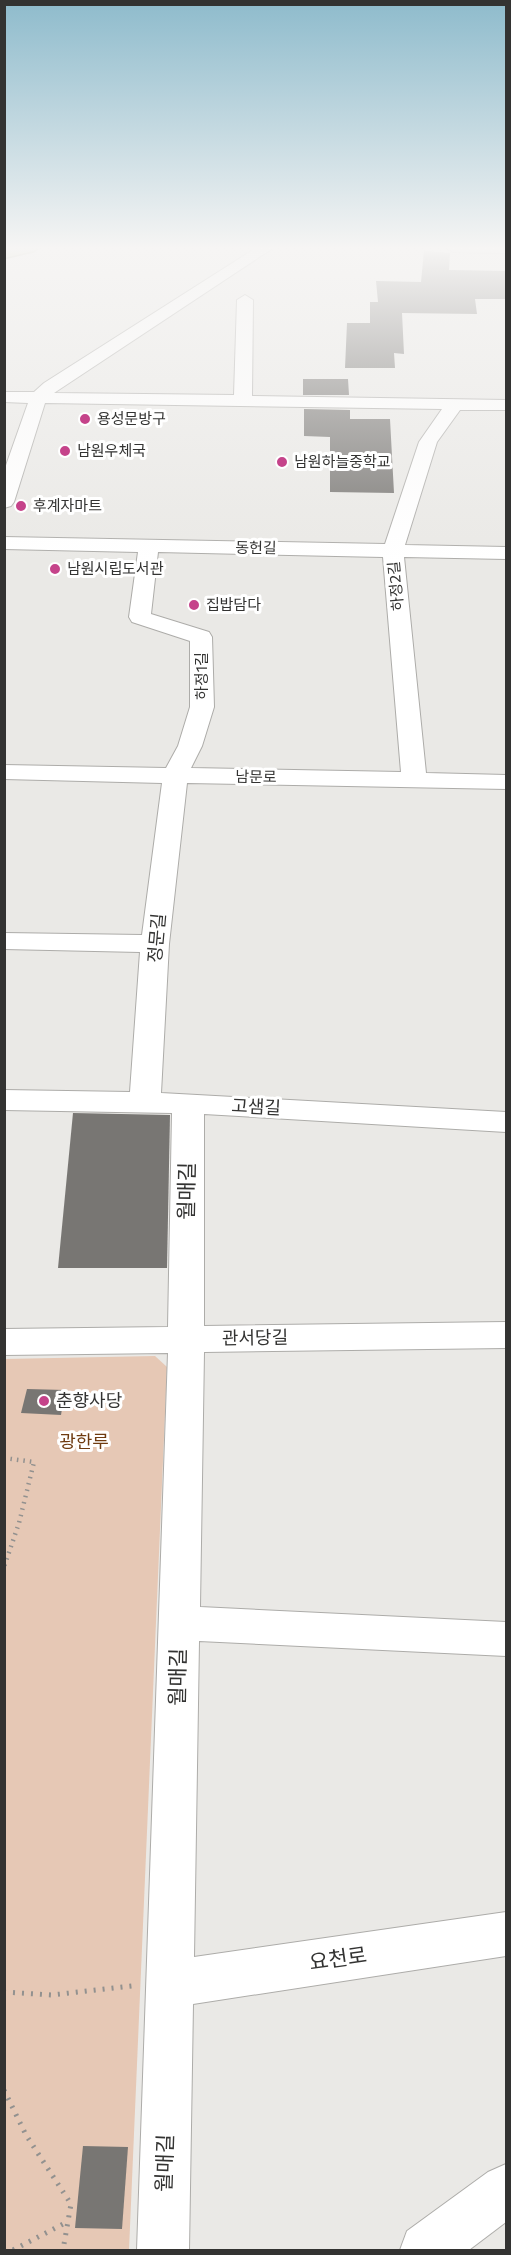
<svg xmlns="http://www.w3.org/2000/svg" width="511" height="2255" font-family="Commissioner,'Noto Sans KR',sans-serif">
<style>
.green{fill:#e6c8b5}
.building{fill:#787673}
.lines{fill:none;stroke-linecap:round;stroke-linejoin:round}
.minor-casing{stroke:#adaca9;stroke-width:2}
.major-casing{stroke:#6b7837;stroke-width:3}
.path-far1{stroke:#92918f;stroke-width:4.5;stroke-dasharray:1.5 5;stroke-linecap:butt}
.path{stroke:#92918f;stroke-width:5;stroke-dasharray:2 7;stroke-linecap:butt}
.minor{fill:#fff;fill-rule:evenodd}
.major{fill:#b8c488;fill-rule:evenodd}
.poi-dot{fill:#c5438a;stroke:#fff;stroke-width:2}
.labels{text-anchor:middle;stroke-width:6;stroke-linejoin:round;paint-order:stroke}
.far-poi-label{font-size:15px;fill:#333332;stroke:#fff;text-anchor:start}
.far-street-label{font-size:15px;fill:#333332;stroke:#fff}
.street-label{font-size:18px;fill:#333332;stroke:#fff}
.poi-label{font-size:18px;fill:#333332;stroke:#fff;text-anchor:start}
.park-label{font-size:18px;fill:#6f3b11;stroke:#fff}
.near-street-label{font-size:21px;fill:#333332;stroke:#fff}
</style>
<rect width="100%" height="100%" fill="#eae9e6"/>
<!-- green -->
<path class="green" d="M 155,1356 L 167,1367 L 129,2250 L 5,2250 L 4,1359 Z"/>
<!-- building -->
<g class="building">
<path d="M 424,251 L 450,253 L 449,270 L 507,271 L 507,299 L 475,299 L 477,314 L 402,313 L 404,354 L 394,353 L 395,368 L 345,368 L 347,323 L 370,323 L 370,302 L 378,302 L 376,281 L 421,282 Z"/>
<path d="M 303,379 L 348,379 L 349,395 L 303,395 Z"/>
<path d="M 304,409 L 350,410 L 350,419 L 390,419 L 394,493 L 330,492 L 330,437 L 304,436 Z"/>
<path d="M 73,1113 L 170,1115 L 167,1268 L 58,1268 Z"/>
<path d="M 27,1389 L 65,1390 L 61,1415 L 21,1413 Z"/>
<path d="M 83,2146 L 128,2147 L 122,2229 L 75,2228 Z"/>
</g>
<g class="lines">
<defs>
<g id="minor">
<path d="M 256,248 L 273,248 L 54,393 L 234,395 L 237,300 L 245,295 L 253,300 L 252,396 L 506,400 L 506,410 L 460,410 L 437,442 L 405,545 L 506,547 L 506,559 L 404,557 L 426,773 L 506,775 L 506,789 L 187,783 L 169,944 L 161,1093 L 506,1112 L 506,1132 L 204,1114 L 204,1326 L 506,1322 L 506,1348 L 204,1352 L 200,1607 L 506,1622 L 506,1656 L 199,1641 L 194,1957 L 506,1912 L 506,1956 L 193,2004 L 189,2250 L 137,2250 L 168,1353 L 4,1355 L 4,1329 L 168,1327 L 172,1113 L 4,1110 L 4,1090 L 130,1092 L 140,952 L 4,949 L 4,933 L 142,935 L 162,783 L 4,779 L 4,765 L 166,768 L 178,746 L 190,707 L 190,641 L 132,622 L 129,617 L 138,552 L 4,549 L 4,537 L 385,544 L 419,442 L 442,409 L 45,403 L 14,502 L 11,506 L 4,508 L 4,471 L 28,403 L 4,402 L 4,392 L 34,392 L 44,383 ZM 158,552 L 383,557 L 401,772 L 191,768 L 202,746 L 214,707 L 212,637 L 209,632 L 151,614 Z"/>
<path d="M 446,248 L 506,248 L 506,253 L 453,252 Z"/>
<path d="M 506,2164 L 506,2222 L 469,2250 L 400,2250 L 407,2231 L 488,2172 Z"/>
</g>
<path id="major" d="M 4,248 L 37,248 L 34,251 L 4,258 Z"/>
</defs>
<!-- minor casing -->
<use href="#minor" class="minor-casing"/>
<!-- major casing -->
<use href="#major" class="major-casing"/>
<!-- path-far1 -->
<path class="path-far1" d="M 4,1458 L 34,1462 L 19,1523 L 4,1567"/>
<!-- path -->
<g class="path">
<path d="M 4,1992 L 52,1995 L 132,1986"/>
<path d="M 4,2090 L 26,2135 L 71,2204 L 63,2250"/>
<path d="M 13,2250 L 67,2222"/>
</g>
<!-- minor -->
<use href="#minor" class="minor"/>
<!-- major -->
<use href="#major" class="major"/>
</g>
<!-- sky -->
<linearGradient id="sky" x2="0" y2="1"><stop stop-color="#8ebbcc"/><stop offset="0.44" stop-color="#f6f5f4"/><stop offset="1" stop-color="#f6f5f4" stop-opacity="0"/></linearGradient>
<rect width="511" height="564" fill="url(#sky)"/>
<!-- markers -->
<g class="poi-dot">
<circle cx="85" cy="419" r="6"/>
<circle cx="65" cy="451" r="6"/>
<circle cx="282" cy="462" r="6"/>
<circle cx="21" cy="506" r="6"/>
<circle cx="55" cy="569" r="6"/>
<circle cx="194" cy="605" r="6"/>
<circle cx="44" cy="1401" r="6"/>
</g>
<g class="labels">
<!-- far-poi labels -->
<g class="far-poi-label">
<text x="97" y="424">용성문방구</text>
<text x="77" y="456">남원우체국</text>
<text x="294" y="467">남원하늘중학교</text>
<text x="33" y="511">후계자마트</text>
<text x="67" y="574">남원시립도서관</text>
<text x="206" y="610">집밥담다</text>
</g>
<!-- far-street labels -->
<g class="far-street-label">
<text transform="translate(256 548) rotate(1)" y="5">동헌길</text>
<text transform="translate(396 586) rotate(-95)" y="5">하정2길</text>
<text transform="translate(202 676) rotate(-90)" y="5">하정1길</text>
<text transform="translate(256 777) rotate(1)" y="5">남문로</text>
</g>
<!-- street labels -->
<g class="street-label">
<text transform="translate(157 938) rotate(-85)" y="6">정문길</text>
<text transform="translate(256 1107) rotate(3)" y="6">고샘길</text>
<text transform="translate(255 1338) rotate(-1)" y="6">관서당길</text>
</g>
<!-- poi labels -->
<g class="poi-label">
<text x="56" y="1407">춘향사당</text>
</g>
<!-- park labels -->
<g class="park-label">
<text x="84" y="1448">광한루</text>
</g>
<!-- near-street labels -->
<g class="near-street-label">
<text transform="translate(187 1191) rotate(-89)" y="7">월매길</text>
<text transform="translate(178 1677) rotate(-89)" y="7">월매길</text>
<text transform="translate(338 1959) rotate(-8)" y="7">요천로</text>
<text transform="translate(165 2163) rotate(-88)" y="7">월매길</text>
</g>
</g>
<!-- border -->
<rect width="511" height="2255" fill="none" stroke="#333332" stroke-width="12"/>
</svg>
